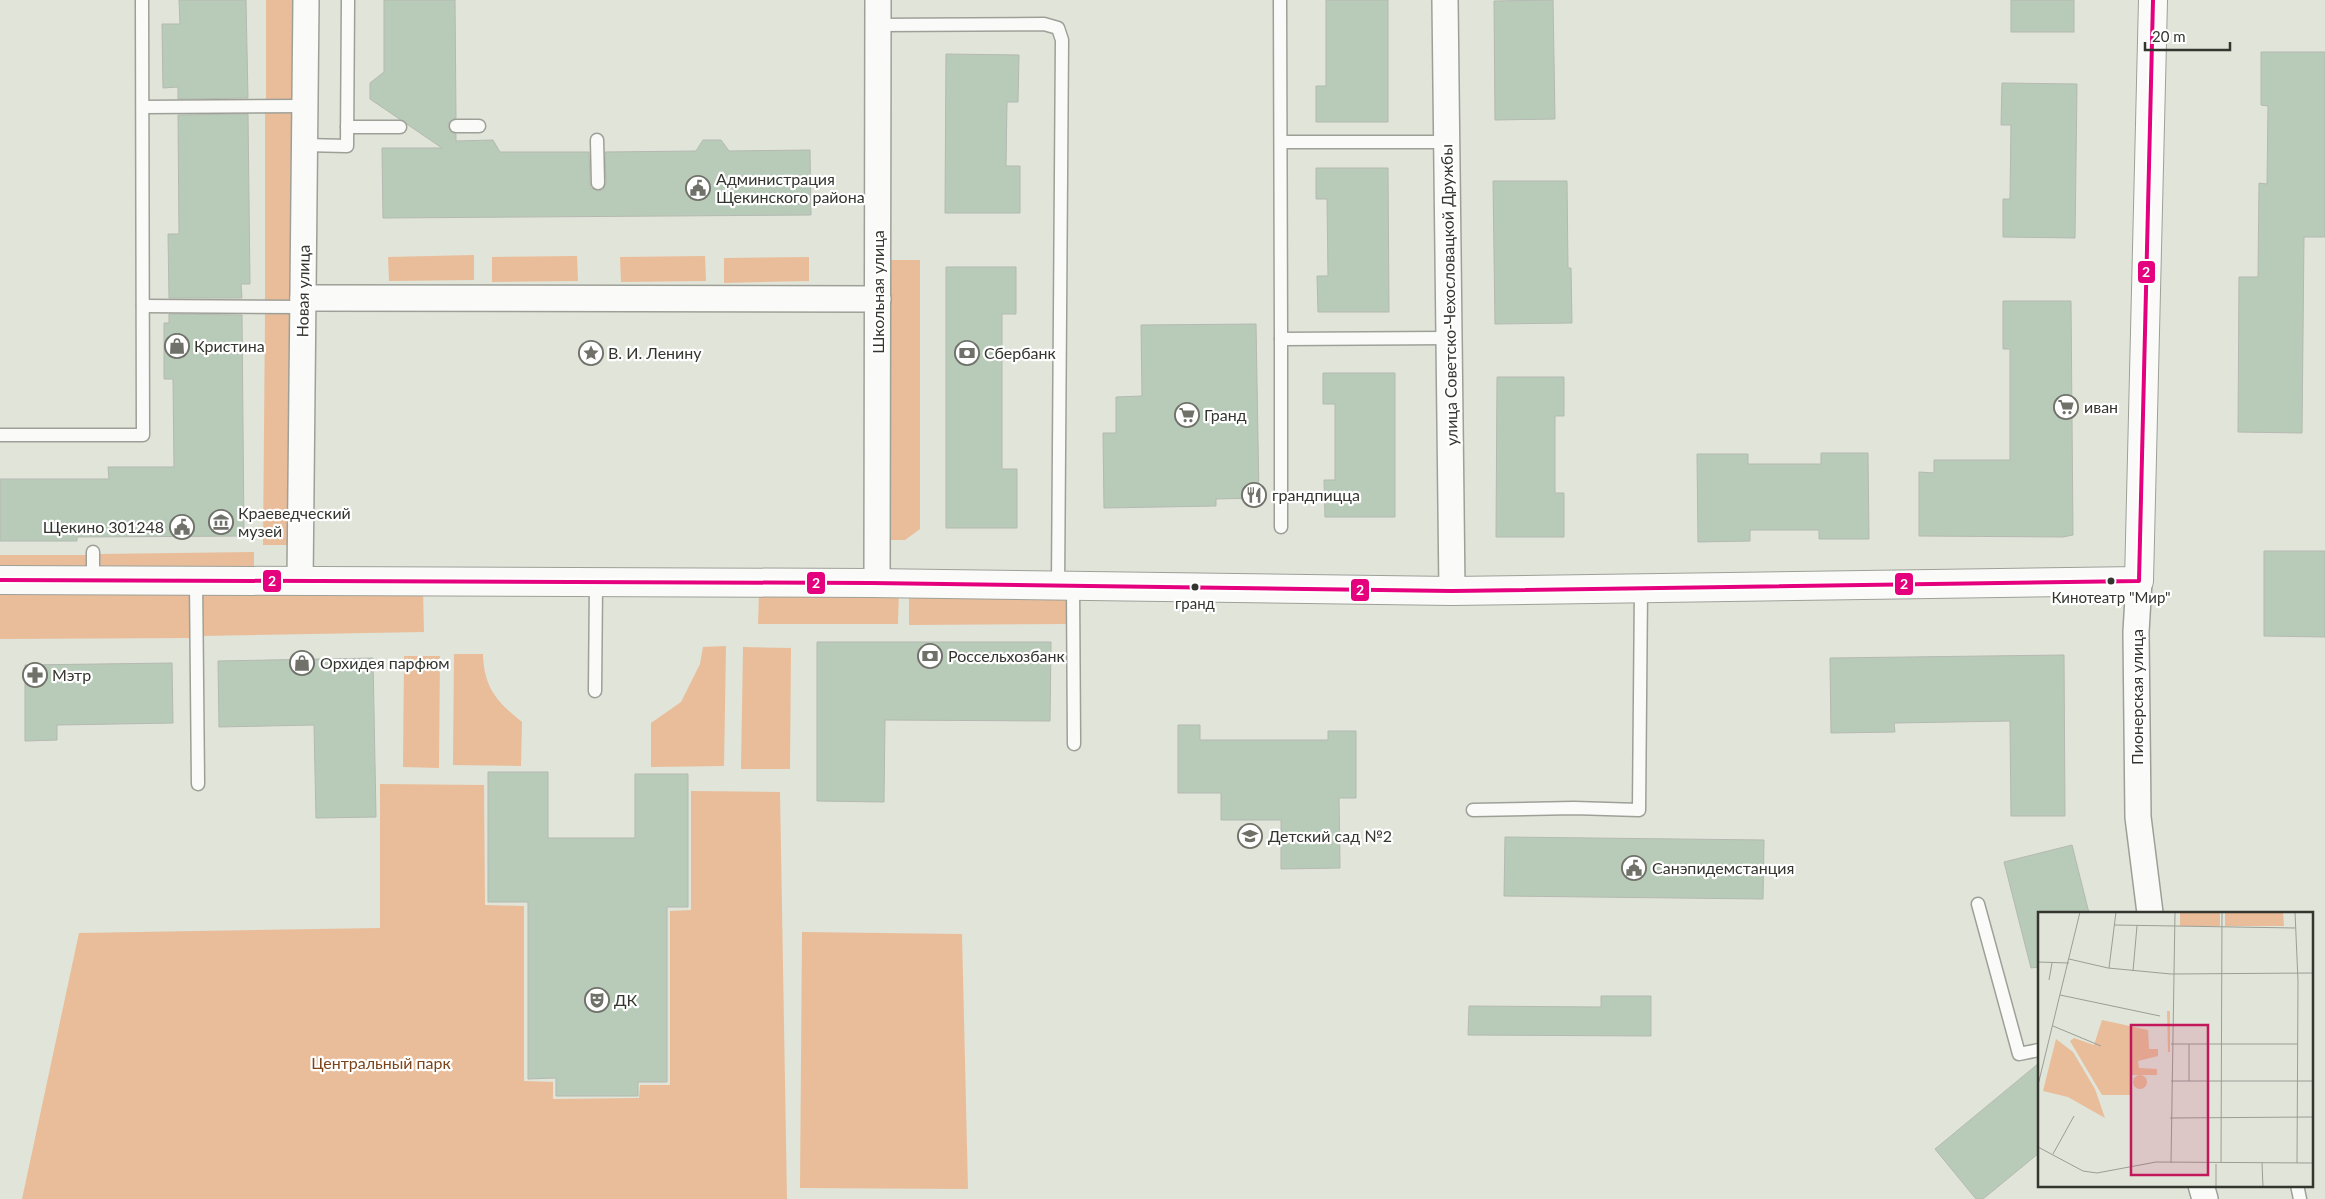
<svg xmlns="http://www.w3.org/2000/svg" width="2325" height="1199" font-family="Lato,sans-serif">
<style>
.green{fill:#e9bd99}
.building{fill:#b8cbb9;stroke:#b4b9b1}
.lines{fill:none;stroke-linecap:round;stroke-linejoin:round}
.lane-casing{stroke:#9ea098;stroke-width:15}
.street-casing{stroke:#9ea098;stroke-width:28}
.secondary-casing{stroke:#9ea098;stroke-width:30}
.lane{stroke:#fafbf9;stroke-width:12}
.street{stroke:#fafbf9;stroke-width:25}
.secondary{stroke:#fafbf9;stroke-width:28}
.bus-1-casing{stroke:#fff;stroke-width:8}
.bus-1{stroke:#e5007d;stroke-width:4}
.bus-dot{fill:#33352e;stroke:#fff;stroke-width:2}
.labels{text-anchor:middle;stroke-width:4.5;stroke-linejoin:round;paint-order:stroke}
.bus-label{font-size:15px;fill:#33352e;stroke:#fff}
.poi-label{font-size:16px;fill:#33352e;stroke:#fff;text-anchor:start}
.street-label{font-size:16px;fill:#33352e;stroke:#fff}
.park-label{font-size:16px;fill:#7d441a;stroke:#fff}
.inset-road{fill:none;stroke:#9b9e95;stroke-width:1}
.view{fill:#c2185b;fill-opacity:0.15;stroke:#c2185b;stroke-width:2.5}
.inset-edge{fill:none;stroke:#33352e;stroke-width:2.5}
.line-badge{stroke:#fff;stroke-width:2}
.badge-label{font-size:14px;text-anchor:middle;font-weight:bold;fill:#fff}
</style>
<rect width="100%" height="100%" fill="#e1e4d9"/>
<!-- green -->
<g class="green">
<path d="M 266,0 L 298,0 L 296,101 L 266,101 Z"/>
<path d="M 298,112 L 297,302 L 265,302 L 265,113 Z"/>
<path d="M 474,255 L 474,280 L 389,281 L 388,257 Z"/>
<path d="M 577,256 L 578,281 L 492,282 L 492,257 Z"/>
<path d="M 705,256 L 706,281 L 621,282 L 620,257 Z"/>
<path d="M 809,257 L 809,281 L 724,283 L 724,258 Z"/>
<path d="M 885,260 L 920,260 L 920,529 L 905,540 L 884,540 Z"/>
<path d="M 265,313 L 297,313 L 296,545 L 263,545 Z"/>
<path d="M 254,552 L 254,576 L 97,576 L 97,554 Z"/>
<path d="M 0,555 L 89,555 L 89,575 L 0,567 Z"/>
<path d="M 0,589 L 191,590 L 192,638 L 0,639 Z"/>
<path d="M 200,589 L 423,589 L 424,632 L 200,636 Z"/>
<path d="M 899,591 L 898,624 L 758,624 L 759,592 Z"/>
<path d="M 909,591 L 1067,593 L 1067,624 L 909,625 Z"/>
<path d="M 726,646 L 724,766 L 651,767 L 651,723 L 681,702 L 700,664 L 703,647 Z"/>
<path d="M 743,647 L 791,648 L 790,769 L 741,769 Z"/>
<path d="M 454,654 L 483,654 C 484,688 497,702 522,722 L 521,766 L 453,765 Z"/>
<path d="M 404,656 L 440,656 L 439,768 L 403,767 Z"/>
<path d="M 380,784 L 484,785 L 485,905 L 524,906 L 524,1081 L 553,1082 L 553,1099 L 639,1098 L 640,1085 L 670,1085 L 670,911 L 691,910 L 691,791 L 780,792 L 787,1199 L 22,1199 L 79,933 L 380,928 Z"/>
<path d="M 802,932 L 962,934 L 968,1189 L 800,1188 Z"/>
</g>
<!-- building -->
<g class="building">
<path d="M 179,0 L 246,0 L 248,98 L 178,99 L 178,87 L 163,88 L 162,24 L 180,24 Z"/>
<path d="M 384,0 L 455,0 L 456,118 L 449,122 L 448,126 L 452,133 L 456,134 L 456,141 L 493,140 L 500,152 L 589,152 L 590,184 L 591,188 L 598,191 L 603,190 L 606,183 L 605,152 L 696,151 L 703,140 L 721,140 L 729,151 L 810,150 L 811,215 L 383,218 L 382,148 L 442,148 L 370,99 L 370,83 L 384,72 Z"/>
<path d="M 1326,0 L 1388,0 L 1388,122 L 1316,122 L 1316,86 L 1326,86 Z"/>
<path d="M 1553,0 L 1555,119 L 1495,120 L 1494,1 Z"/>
<rect x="2011" y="0" width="63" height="32"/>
<path d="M 2261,52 L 2325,52 L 2325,237 L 2304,237 L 2302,433 L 2238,432 L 2239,277 L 2258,277 L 2259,183 L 2267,184 L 2268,106 L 2261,105 Z"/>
<path d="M 946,54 L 1019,55 L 1018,102 L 1007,102 L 1006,166 L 1020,166 L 1020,213 L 945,213 Z"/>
<path d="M 2002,83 L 2077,84 L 2075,238 L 2003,237 L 2003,199 L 2010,199 L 2011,125 L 2001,125 Z"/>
<path d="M 248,114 L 250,284 L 241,284 L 242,298 L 169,298 L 168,234 L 179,234 L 178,115 Z"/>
<path d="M 1316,168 L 1388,168 L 1389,312 L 1318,312 L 1317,276 L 1328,276 L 1327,199 L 1316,199 Z"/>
<path d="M 1493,181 L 1567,181 L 1568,268 L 1571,268 L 1572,323 L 1495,324 Z"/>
<path d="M 946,267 L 1016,267 L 1016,314 L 1002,314 L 1002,469 L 1017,469 L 1017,528 L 946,528 Z"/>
<path d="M 2003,301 L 2071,301 L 2073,535 L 2063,537 L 1919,536 L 1919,472 L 1934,473 L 1934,460 L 2010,460 L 2010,349 L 2003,349 Z"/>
<path d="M 169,314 L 242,315 L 244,536 L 77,537 L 77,541 L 0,541 L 0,479 L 109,479 L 108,467 L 174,467 L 173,379 L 164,379 L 164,323 L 169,323 Z"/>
<path d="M 1256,324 L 1259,498 L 1216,499 L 1216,506 L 1104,508 L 1103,433 L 1116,433 L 1116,397 L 1142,396 L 1141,325 Z"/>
<path d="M 1323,373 L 1395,373 L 1395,517 L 1325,517 L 1324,480 L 1335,480 L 1335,404 L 1323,404 Z"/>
<path d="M 1497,377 L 1564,377 L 1564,416 L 1555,416 L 1555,493 L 1564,493 L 1564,537 L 1496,537 Z"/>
<path d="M 1821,453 L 1868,453 L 1869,539 L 1819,539 L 1819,530 L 1750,530 L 1750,541 L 1698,542 L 1697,454 L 1748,454 L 1748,464 L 1821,464 Z"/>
<path d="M 2264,551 L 2325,551 L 2325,637 L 2264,636 Z"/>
<path d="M 817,642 L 1051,642 L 1050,721 L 885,720 L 884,802 L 817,801 Z"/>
<path d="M 2064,655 L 2065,816 L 2011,816 L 2010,721 L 1894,723 L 1895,732 L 1831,733 L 1830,658 Z"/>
<path d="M 373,658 L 376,817 L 316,818 L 314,725 L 219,727 L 218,661 Z"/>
<path d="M 172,663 L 173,723 L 57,725 L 57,740 L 25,741 L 25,665 Z"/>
<path d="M 1178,725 L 1200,725 L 1200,740 L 1328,740 L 1328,731 L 1356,731 L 1356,798 L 1339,798 L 1340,868 L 1281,869 L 1281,820 L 1221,820 L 1221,793 L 1178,793 Z"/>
<path d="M 488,772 L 548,772 L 548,838 L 635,838 L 635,774 L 688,774 L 688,907 L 667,907 L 667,1082 L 638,1082 L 638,1096 L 556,1096 L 556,1078 L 528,1079 L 528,902 L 488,902 Z"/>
<path d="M 1505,837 L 1764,840 L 1763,899 L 1504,896 Z"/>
<path d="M 2072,845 L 2089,913 L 2039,913 L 2039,967 L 2031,968 L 2004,862 Z"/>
<path d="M 1601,996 L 1651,996 L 1651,1036 L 1468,1035 L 1469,1006 L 1601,1007 Z"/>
<path d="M 2039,1063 L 2039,1153 L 1983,1199 L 1976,1199 L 1935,1149 Z"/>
</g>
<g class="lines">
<defs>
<g id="lane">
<path d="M 1280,0 L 1281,339"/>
<path d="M 878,25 L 1044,24 L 1058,28 L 1062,40 L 1058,586"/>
<path d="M 143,107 L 305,106"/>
<path d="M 456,126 L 479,126"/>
<path d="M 347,127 L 400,127"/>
<path d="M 597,140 L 598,183"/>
<path d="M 1281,142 L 1447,142"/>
<path d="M 304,145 L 347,146 L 348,0"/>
<path d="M 143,306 L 303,307"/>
<path d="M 0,435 L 143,435 L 142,0"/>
<path d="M 1281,527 L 1281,339 L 1449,338"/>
<path d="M 93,552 L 93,581"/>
<path d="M 196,581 L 198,784"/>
<path d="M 1073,586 L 1074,744"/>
<path d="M 595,691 L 596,583"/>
<path d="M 1473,810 L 1574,808 L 1639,810 L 1641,588"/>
<path d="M 1978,904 L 2019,1054 L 2039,1050"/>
<path d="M 2297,1185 L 2300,1199"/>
</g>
<g id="street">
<path d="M 1445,0 L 1452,591"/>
<path d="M 303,298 L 878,299"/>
<path d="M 2139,581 L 2136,632 L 2138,817 L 2150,913"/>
<path d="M 300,582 L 306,0"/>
<path d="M 877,583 L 878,0"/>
<path d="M 2201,1185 L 2205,1199"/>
</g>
<path id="secondary" d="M 0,580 L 871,583 L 1452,591 L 2139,581 L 2153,0"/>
</defs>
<!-- lane casing -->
<use href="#lane" class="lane-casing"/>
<!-- street casing -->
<use href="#street" class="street-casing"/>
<!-- secondary casing -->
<use href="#secondary" class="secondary-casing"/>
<!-- lane -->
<use href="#lane" class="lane"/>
<!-- street -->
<use href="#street" class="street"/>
<!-- secondary -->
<use href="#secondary" class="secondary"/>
<defs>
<path id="bus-1" d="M 0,580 L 871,583 L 1452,591 L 2139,581 L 2153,0"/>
</defs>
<!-- bus-1 casing -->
<use href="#bus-1" class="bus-1-casing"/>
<!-- bus-1 -->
<use href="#bus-1" class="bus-1"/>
</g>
<!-- icons -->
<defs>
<symbol id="civic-ring" viewBox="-11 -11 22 22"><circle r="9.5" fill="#fff" stroke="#70726a" stroke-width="1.5"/><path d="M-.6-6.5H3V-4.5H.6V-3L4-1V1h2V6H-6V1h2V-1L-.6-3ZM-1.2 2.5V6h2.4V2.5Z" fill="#70726a"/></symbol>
<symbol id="shop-ring" viewBox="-11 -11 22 22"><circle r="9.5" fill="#fff" stroke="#70726a" stroke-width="1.5"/><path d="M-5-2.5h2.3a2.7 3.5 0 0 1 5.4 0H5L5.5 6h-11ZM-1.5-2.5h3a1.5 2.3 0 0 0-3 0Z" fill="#70726a"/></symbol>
<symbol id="sight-ring" viewBox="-11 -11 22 22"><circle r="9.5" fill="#fff" stroke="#70726a" stroke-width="1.5"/><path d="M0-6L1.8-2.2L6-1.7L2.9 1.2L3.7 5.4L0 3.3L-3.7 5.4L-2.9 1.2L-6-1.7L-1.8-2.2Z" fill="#70726a"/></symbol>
<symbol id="bank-ring" viewBox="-11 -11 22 22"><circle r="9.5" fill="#fff" stroke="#70726a" stroke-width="1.5"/><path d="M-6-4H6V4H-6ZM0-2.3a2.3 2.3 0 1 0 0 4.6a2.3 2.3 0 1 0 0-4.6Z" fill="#70726a"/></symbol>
<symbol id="supermarket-ring" viewBox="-11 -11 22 22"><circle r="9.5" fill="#fff" stroke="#70726a" stroke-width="1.5"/><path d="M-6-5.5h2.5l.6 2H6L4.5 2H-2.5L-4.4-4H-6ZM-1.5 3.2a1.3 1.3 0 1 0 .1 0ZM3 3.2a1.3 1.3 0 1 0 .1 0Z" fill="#70726a"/></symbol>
<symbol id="restaurant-ring" viewBox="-11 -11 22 22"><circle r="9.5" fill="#fff" stroke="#70726a" stroke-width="1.5"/><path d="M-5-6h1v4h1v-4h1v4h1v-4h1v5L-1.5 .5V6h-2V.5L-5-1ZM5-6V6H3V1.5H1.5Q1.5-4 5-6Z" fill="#70726a"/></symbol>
<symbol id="museum-ring" viewBox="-11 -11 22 22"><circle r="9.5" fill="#fff" stroke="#70726a" stroke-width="1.5"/><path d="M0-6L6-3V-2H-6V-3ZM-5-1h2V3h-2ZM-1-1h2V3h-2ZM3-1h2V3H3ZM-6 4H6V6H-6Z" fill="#70726a"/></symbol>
<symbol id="pharmacy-ring" viewBox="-11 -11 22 22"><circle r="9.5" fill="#fff" stroke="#70726a" stroke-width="1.5"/><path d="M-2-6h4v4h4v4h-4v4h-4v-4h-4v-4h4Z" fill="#70726a"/></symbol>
<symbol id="school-ring" viewBox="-11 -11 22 22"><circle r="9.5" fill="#fff" stroke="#70726a" stroke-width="1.5"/><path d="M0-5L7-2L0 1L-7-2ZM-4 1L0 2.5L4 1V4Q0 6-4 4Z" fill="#70726a"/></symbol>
<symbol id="theatre-ring" viewBox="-11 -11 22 22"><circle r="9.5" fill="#fff" stroke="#70726a" stroke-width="1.5"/><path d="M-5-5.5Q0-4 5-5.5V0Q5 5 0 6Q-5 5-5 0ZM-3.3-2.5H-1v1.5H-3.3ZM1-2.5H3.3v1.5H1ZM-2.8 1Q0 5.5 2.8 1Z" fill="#70726a"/></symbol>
</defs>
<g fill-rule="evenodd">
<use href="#civic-ring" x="684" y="174" width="28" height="28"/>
<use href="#shop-ring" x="163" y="332" width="28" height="28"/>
<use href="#sight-ring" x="577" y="339" width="28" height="28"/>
<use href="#bank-ring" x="953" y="339" width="28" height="28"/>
<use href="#supermarket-ring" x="2052" y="393" width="28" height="28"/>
<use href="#supermarket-ring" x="1173" y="401" width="28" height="28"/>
<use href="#restaurant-ring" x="1240" y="481" width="28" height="28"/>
<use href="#museum-ring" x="207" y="508" width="28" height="28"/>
<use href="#civic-ring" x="168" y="513" width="28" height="28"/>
<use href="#bank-ring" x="916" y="642" width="28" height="28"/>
<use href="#shop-ring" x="288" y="649" width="28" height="28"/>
<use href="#pharmacy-ring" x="21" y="661" width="28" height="28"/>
<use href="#school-ring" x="1236" y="822" width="28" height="28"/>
<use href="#civic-ring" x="1620" y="854" width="28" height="28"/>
<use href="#theatre-ring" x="583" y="986" width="28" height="28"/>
</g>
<!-- markers -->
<g class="bus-dot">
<circle cx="2111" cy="581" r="4.5"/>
<circle cx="1195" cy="587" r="4.5"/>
</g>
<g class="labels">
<!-- bus labels -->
<g class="bus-label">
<text x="2111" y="603">Кинотеатр "Мир"</text>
<text x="1195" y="609">гранд</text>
</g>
<!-- poi labels -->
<g class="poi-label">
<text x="716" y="185">Администрация<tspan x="716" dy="18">Щекинского района</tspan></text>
<text x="194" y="352">Кристина</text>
<text x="608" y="359">В. И. Ленину</text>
<text x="984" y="359">Сбербанк</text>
<text x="2084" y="413">иван</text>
<text x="1204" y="421">Гранд</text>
<text x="1272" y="501">грандпицца</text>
<text x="238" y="519">Краеведческий<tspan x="238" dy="18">музей</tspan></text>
<text x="164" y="533" text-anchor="end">Щекино 301248</text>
<text x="948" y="662">Россельхозбанк</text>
<text x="320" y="669">Орхидея парфюм</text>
<text x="52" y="681">Мэтр</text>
<text x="1268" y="842">Детский сад №2</text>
<text x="1652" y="874">Санэпидемстанция</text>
<text x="614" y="1006">ДК</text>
</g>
<!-- street labels -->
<g class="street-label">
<text transform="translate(303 291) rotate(-89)" y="6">Новая улица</text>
<text transform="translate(878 292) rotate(-90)" y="6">Школьная улица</text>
<text transform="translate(1449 295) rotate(-91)" y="6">улица Советско-Чехословацкой Дружбы</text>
<text transform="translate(2137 697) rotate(-90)" y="6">Пионерская улица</text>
</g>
<!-- park labels -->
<g class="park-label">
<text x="381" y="1069">Центральный парк</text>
</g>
</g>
<!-- overview -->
<g transform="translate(2038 912)">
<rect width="275" height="275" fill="#e1e4d9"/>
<path d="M 142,0 L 182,0 L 182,14 L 142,14 ZM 187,0 L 245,0 L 246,14 L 187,14 ZM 129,99 L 132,99 L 132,140 L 130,140 ZM 64,108 L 110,118 L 111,137 L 120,137 L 120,144 L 100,149 L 101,156 L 119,157 L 119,163 L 93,163 L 93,183 L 64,183 L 32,129 L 36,126 L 56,133 ZM 18,127 L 35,140 L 57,177 L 67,206 L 30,185 L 5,179 ZM95 170a7 7 0 1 1 14 0a7 7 0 1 1-14 0Z" fill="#e9bd99"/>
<path class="inset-road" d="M 257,0 L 260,69 L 259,251M 76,13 L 257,16M 31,47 L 70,56 L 133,62 L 275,61M 0,50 L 31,51M 71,56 L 78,0M 95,59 L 99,14M 11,68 L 14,51M 22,83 L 122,104M 15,114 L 63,134M 133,132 L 260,132M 133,169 L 275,169M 151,169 L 151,132M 0,173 L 42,0M 132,206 L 275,205M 0,235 L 45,259 L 59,261 L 118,250 L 275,251M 15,242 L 36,204M 133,251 L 137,0M 183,251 L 184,0M 224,251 L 225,275M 178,275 L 178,252"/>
<path class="view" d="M 93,113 L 170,113 L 170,263 L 93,263 Z"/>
<rect width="275" height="275" class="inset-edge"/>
</g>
<g class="line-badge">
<rect x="2137" y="260" width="19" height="24" rx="5" fill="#e5007d"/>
<rect x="262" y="569" width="20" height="24" rx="5" fill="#e5007d"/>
<rect x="806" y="571" width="20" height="24" rx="5" fill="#e5007d"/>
<rect x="1894" y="572" width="20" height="24" rx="5" fill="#e5007d"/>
<rect x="1350" y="578" width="20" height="24" rx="5" fill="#e5007d"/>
</g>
<g class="badge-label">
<text x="2146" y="277">2</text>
<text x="272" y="586">2</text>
<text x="816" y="588">2</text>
<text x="1904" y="589">2</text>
<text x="1360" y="595">2</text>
</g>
<!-- scale -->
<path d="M2145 42v8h85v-8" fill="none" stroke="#33352e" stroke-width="2.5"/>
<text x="2152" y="42" font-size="15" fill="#33352e" stroke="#ffffff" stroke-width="4" paint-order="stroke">20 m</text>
</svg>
